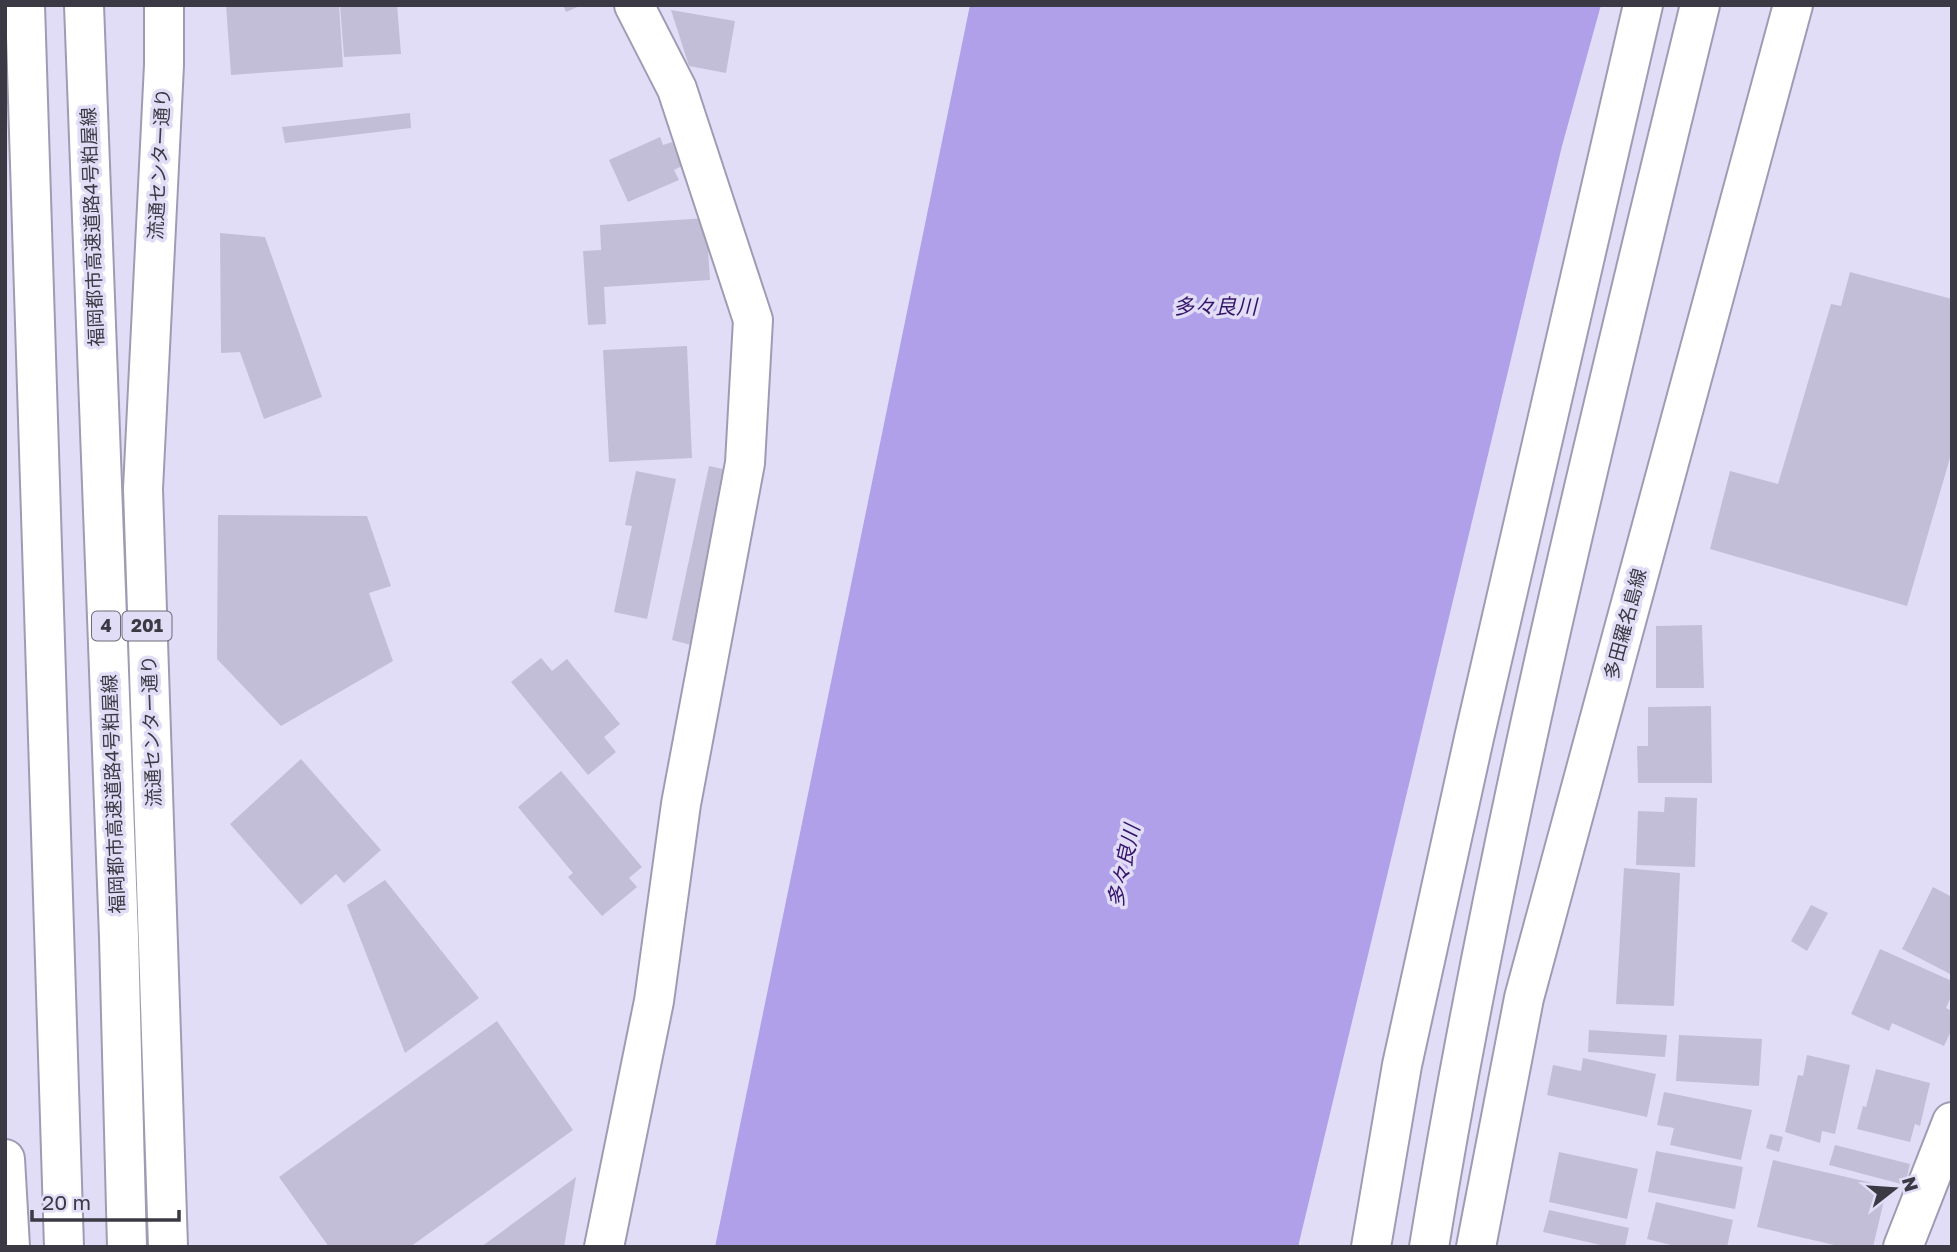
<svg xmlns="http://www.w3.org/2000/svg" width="1957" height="1252" font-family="'Golos Text','Noto Sans JP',sans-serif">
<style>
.water{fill:#b0a0e9}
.building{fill:#c3bed7}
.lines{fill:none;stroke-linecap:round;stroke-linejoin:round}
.minor-casing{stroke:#a09bb3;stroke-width:42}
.major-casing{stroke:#a09bb3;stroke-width:42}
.highway-casing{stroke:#a09bb3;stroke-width:42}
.minor{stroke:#fff;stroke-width:38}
.major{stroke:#fff;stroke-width:38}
.highway{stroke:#fff;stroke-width:38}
.labels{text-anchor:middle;stroke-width:7;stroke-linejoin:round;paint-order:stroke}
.shield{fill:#e2ddf7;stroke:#6d6a79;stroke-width:2}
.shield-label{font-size:18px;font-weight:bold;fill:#3b3943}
.street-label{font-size:19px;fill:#3b3943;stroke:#e2ddf7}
.water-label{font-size:21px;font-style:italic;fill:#341469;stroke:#e2ddf7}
</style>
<rect width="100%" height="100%" fill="#e2ddf7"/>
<!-- water -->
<path class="water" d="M 970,5 L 1601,5 L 1562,146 L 1298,1247 L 715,1247 Z"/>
<!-- building -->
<g class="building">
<path d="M 226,5 L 339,5 L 343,67 L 231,75 Z"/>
<path d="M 340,5 L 397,5 L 401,54 L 344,57 Z"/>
<path d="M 563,5 L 582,5 L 566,12 Z"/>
<path d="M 671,10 L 735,21 L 726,73 L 689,66 Z"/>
<path d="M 410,113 L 411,128 L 285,143 L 282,127 Z"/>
<path d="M 660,137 L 663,145 L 672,142 L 682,166 L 674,170 L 679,180 L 628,202 L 609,160 Z"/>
<path d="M 706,218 L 710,280 L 604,287 L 606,324 L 588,325 L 583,251 L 601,250 L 600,225 Z"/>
<path d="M 220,233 L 265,237 L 322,397 L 264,419 L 240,352 L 221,353 Z"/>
<path d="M 1850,272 L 1952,299 L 1952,451 L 1907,606 L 1710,549 L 1730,471 L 1778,484 L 1831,304 L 1841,306 Z"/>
<path d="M 687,346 L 692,458 L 609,462 L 603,350 Z"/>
<path d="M 709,466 L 727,470 L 691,645 L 672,640 Z"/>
<path d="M 636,471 L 676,479 L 647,619 L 614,612 L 632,526 L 625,525 Z"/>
<path d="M 218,515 L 367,516 L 391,586 L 369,593 L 393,661 L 281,726 L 217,659 Z"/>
<path d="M 1702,625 L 1704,688 L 1656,688 L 1656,626 Z"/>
<path d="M 541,658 L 552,671 L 567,659 L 620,724 L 604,737 L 616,752 L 588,775 L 511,682 Z"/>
<path d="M 1711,706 L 1712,783 L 1638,783 L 1637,746 L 1648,746 L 1648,707 Z"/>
<path d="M 301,759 L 381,850 L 344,883 L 336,874 L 301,905 L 230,824 Z"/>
<path d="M 561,771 L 642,867 L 629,878 L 637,887 L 602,916 L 568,877 L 573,873 L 518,807 Z"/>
<path d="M 1665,797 L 1697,798 L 1695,867 L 1636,865 L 1638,811 L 1664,812 Z"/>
<path d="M 1624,868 L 1680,873 L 1674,1006 L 1616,1004 Z"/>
<path d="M 385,880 L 479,998 L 405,1053 L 347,905 Z"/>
<path d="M 1933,887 L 1952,897 L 1952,975 L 1902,949 Z"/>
<path d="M 1811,905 L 1828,913 L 1807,951 L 1791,941 Z"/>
<path d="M 1880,949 L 1952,981 L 1952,994 L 1946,1008 L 1952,1011 L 1952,1029 L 1944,1046 L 1892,1023 L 1889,1031 L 1851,1014 Z"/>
<path d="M 497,1021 L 573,1130 L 410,1247 L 329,1247 L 279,1177 Z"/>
<path d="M 1589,1030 L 1667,1035 L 1665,1057 L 1588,1052 Z"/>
<path d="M 1679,1035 L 1762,1039 L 1759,1086 L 1676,1081 Z"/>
<path d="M 1807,1055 L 1850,1065 L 1835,1134 L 1822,1131 L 1820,1143 L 1785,1132 L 1798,1075 L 1803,1076 Z"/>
<path d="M 1583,1058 L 1656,1074 L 1647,1117 L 1547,1095 L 1553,1065 L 1581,1071 Z"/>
<path d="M 1876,1069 L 1930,1083 L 1920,1126 L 1915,1124 L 1910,1142 L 1857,1129 L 1863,1106 L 1866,1107 Z"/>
<path d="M 1664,1092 L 1752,1110 L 1741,1160 L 1670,1145 L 1674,1128 L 1657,1125 Z"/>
<path d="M 1770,1134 L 1783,1137 L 1779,1152 L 1766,1148 Z"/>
<path d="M 1835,1145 L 1910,1164 L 1905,1185 L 1829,1165 Z"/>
<path d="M 1656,1151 L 1743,1167 L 1735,1209 L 1648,1192 Z"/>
<path d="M 1559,1152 L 1638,1169 L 1627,1219 L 1549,1202 Z"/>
<path d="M 1773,1160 L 1894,1188 L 1892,1197 L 1885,1196 L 1873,1247 L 1843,1247 L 1757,1227 Z"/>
<path d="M 576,1177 L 564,1247 L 481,1247 Z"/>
<path d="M 1656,1202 L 1733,1220 L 1727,1247 L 1679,1247 L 1647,1239 Z"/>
<path d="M 1549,1210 L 1629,1228 L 1625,1247 L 1610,1247 L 1543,1232 Z"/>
</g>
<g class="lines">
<defs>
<g id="minor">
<path d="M 604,1247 L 654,1001 L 681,804 L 745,463 L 753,320 L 677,89 L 634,5"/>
<path d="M 1371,1247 L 1402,1065 L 1474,738 L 1643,5"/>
<path d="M 1429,1247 C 1497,829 1600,417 1700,5"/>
</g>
<g id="major">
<path d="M 1476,1247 L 1524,998 L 1793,5"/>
<path d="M 1903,1247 L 1952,1122"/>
</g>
<g id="highway">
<path d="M 25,5 L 64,1247"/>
<path d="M 84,5 L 119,937 L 127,1247"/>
<path d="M 164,5 L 164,65 L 143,489 L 168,1247"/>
<path d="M 5,1159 L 10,1247"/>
</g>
</defs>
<!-- minor casing -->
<use href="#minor" class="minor-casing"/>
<!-- major casing -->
<use href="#major" class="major-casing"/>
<!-- highway casing -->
<use href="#highway" class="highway-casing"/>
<!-- minor -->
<use href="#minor" class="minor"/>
<!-- major -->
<use href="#major" class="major"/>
<!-- highway -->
<use href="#highway" class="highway"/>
</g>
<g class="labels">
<!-- shield labels -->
<g class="shield">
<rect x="92" y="611.5" width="28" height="29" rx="5"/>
<rect x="122.5" y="611.5" width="49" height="29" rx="5"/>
</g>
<g class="shield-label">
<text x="106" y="632">4</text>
<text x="147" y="632">201</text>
</g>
<!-- street labels -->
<g class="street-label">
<text transform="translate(159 164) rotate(-87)" y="7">流通センター通り</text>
<text transform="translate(92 227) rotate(-92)" y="7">福岡都市高速道路4号粕屋線</text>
<text transform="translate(1625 624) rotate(-75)" y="7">多田羅名島線</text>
<text transform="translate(151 731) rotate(-92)" y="7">流通センター通り</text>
<text transform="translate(113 794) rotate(-92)" y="7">福岡都市高速道路4号粕屋線</text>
</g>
<!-- water labels -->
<g class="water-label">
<text x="1215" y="314">多々良川</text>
<text transform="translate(1124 866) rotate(-78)" y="7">多々良川</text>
</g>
</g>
<!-- border -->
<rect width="1957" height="1252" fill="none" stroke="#3b3943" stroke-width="14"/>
<!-- north arrow -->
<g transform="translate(1894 1189) rotate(73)" stroke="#e2ddf7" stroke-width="5" paint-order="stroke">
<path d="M0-5L12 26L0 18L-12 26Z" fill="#3b3943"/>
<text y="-10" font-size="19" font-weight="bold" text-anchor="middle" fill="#3b3943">N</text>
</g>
<!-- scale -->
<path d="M32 1210v10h147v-10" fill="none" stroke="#3b3943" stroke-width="3.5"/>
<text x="42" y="1210" font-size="21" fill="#3b3943" stroke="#e2ddf7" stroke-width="5" paint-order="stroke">20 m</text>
</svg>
